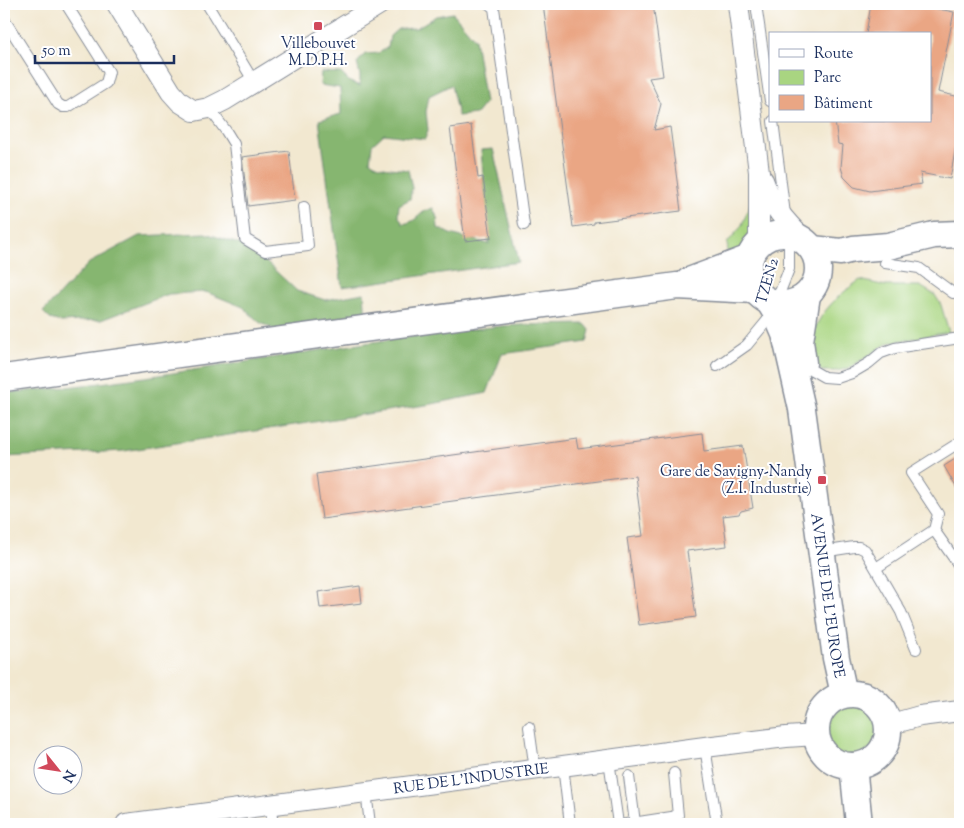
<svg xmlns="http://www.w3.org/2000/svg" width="964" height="828" font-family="'Sorts Mill Goudy',serif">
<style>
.green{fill:#a9d581;stroke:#628270}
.forest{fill:#86b66f;stroke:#507266}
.building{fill:#eaa684}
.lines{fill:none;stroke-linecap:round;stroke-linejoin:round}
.service-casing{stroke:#868c97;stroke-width:12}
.minor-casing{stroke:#868c97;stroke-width:22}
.tertiary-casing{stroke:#868c97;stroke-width:29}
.service{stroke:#fff;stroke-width:10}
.minor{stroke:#fff;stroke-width:20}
.tertiary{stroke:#fff;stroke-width:26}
.poi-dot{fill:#d1495b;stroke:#fff;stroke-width:2}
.labels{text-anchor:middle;stroke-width:4;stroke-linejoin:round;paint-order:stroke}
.poi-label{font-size:15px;fill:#1b2f5e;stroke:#fff}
.street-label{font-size:15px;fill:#1b2f5e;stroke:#fff}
</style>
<rect width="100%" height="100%" fill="#fff"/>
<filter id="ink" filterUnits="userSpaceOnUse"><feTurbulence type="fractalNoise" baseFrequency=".02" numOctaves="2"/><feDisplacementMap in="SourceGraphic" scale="10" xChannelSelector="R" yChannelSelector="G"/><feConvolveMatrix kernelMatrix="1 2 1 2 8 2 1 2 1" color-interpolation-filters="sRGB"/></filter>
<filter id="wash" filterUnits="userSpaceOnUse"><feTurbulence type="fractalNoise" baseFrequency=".0096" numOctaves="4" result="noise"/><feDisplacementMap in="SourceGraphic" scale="20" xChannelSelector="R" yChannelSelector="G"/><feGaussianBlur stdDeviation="1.12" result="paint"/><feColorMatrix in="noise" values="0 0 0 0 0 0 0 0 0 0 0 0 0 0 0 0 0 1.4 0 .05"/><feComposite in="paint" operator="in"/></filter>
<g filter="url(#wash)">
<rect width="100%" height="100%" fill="#f2e8d0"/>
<!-- green -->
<g class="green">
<path d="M 751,203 L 752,236 L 747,249 L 729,260 L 727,243 L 741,227 Z"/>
<path d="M 860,280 L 886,286 L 920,286 L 935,295 L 941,305 L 949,332 L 888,343 L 849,368 L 837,371 L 822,371 L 813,364 C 813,355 810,341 813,333 C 821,310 841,293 860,280 Z"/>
<circle cx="852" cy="731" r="27"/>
</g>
<!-- forest -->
<g class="forest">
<path d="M 453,13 L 475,39 L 485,103 L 476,114 L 458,116 L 451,85 L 429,96 L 426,112 L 428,130 L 425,139 L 384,134 L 372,145 L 370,161 C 380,169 395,168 408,170 L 412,188 L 410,199 L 399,205 L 398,215 L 403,224 C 420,221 417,212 433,208 L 437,217 L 438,228 L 450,234 L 489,244 L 481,150 L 493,149 L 519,262 L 342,287 L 319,120 L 341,114 L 340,88 L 320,85 L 321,72 L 341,73 L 350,82 L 360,86 L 360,75 L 357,63 L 365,54 L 379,53 L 388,47 L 390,36 L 398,29 L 416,28 L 436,16 Z"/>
<path d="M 205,233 L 251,248 L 297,291 L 325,300 L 364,293 L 366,319 L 275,330 L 259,322 L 243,307 L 206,292 L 169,294 L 101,320 L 61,322 L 50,319 L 43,312 L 89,263 L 139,236 Z"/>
<path d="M 585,324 L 590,330 L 587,342 L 502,354 L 487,393 L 432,404 L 124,451 L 4,457 L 4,393 C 171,380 335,342 502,326 C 529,324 557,325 585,324 Z"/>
</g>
<g id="blocks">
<!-- building -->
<g class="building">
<path d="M 543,4 L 653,4 L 663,76 L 649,78 L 661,104 L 654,130 L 670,127 L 681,211 L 594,222 L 594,224 L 573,227 Z"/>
<path d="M 871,4 L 912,4 L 954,12 L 938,92 L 960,97 L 960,123 L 950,179 L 920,173 L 922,184 L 870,191 L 854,187 L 844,177 L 841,167 L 843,145 L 838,144 L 835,121 L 930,121 L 930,34 L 866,34 Z"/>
<path d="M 471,125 L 478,178 L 483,177 L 491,238 L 465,241 L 450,128 Z"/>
<path d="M 289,151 L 295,200 L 248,206 L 242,157 Z"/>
<path d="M 702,433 L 704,451 L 743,446 L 753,508 L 741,511 L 739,514 L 723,516 L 727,546 L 687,551 L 696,617 L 639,625 L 627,538 L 643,536 L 635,476 L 322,519 L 316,474 L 576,438 L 578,449 Z"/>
<path d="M 960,456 L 960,494 L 944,466 Z"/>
<path d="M 360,586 L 362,603 L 320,608 L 318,592 Z"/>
</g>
</g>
</g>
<g filter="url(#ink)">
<use href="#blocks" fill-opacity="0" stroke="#868c97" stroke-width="1"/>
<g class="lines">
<defs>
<g id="service">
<path d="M 207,4 L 254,82"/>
<path d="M 489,4 L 494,8 L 524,225"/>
<path d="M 756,4 L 770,101"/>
<path d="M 4,19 L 58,104 L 63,107 L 68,107 L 106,83 L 109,72 L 66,4"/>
<path d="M 209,108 L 226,131 L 234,144 L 245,239 L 265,251 L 308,246 L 304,207"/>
<path d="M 885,263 L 919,268 L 953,293 L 960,291"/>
<path d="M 803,365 L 824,377 L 837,378 L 852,373 L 869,363 L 881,353 L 895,348 L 960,338"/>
<path d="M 717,366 L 747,345 L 775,311 L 778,304 L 778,297 L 789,269 L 789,234 L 786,222 L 773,121"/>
<path d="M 934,530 L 938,514 L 911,473 L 960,442"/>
<path d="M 822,552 L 854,547 L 859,547 L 865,550 L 901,612 L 916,649"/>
<path d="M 876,568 L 934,530 L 960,567"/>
<path d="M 529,727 L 535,770"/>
<path d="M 705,747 L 717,824"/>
<path d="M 609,760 L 618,824"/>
<path d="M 563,766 L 570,824"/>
<path d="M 629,776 L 635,823"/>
<path d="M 366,792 L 370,824"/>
<path d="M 270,805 L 273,824"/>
<path d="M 626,824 L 678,816 L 674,773"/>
</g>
<g id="minor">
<path d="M 117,4 L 171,92 L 180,102 L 194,111 L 209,108 L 225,100 L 380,4"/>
<path d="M 738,4 L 759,172 L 759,243"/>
<path d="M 763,180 C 773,208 783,219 803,239"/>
<path d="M 888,725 L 920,716 L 960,711"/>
<path id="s1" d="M 126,824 L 705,747 L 786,737 L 816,735"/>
</g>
<g id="tertiary">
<circle cx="783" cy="269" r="35"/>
<path d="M 812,249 L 841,252 L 853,249 L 888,246 L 934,235 L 960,234"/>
<path d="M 689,281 L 750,258"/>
<path id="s2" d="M 769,301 L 775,311 L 785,334 L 802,409 L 836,658 L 844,694"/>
<path d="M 803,363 L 800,341 L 807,295"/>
<path d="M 4,378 L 677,286 L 755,290"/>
<circle cx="852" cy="730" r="36"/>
<path d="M 853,766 L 859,824"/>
</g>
</defs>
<!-- service casing -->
<use href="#service" class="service-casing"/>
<!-- minor casing -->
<use href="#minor" class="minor-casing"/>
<!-- tertiary casing -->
<use href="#tertiary" class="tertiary-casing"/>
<!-- service -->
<use href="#service" class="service"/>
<!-- minor -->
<use href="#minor" class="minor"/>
<!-- tertiary -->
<use href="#tertiary" class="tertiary"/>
</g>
</g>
<!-- markers -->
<g class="poi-dot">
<rect x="313" y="21" width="10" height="10" rx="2.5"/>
<rect x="817" y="475" width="10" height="10" rx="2.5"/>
</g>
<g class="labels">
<!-- poi labels -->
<g class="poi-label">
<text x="318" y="48">Villebouvet<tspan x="318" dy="17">M.D.P.H.</tspan></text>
<text x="812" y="476" text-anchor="end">Gare de Savigny-Nandy<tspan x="812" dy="17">(Z.I. Industrie)</tspan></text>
</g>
<!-- street labels -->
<g class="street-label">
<text transform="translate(767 281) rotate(-74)" y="5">TZEN2</text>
<text dy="5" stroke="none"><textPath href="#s2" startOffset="302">AVENUE DE L'EUROPE</textPath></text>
<text dy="5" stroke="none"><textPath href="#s1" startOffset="348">RUE DE L'INDUSTRIE</textPath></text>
</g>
</g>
<!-- margin -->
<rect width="964" height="828" fill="none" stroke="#fff" stroke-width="20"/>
<!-- legend -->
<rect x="769" y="32" width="162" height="90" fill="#ffffff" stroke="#a4acbf"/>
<rect x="779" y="49" width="25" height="8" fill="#ffffff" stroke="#a4acbf"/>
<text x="814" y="58" font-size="15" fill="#1b2f5e">Route</text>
<rect x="779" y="70" width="25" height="15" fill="#a9d581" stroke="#a4acbf"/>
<text x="814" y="82" font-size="15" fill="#1b2f5e">Parc</text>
<rect x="779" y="95" width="25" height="15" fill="#eaa684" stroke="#a4acbf"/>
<text x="814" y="108" font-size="15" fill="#1b2f5e">Bâtiment</text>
<!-- north arrow -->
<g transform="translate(58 770) rotate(120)"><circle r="24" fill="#ffffff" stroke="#a4acbf"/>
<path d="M0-4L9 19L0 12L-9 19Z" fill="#d1495b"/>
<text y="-8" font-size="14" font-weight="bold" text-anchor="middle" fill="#1b2f5e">N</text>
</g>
<!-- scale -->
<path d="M35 55v8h139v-8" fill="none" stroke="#1b2f5e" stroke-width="2.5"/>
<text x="42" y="55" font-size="15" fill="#1b2f5e" stroke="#ffffff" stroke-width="4" paint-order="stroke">50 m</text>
</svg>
